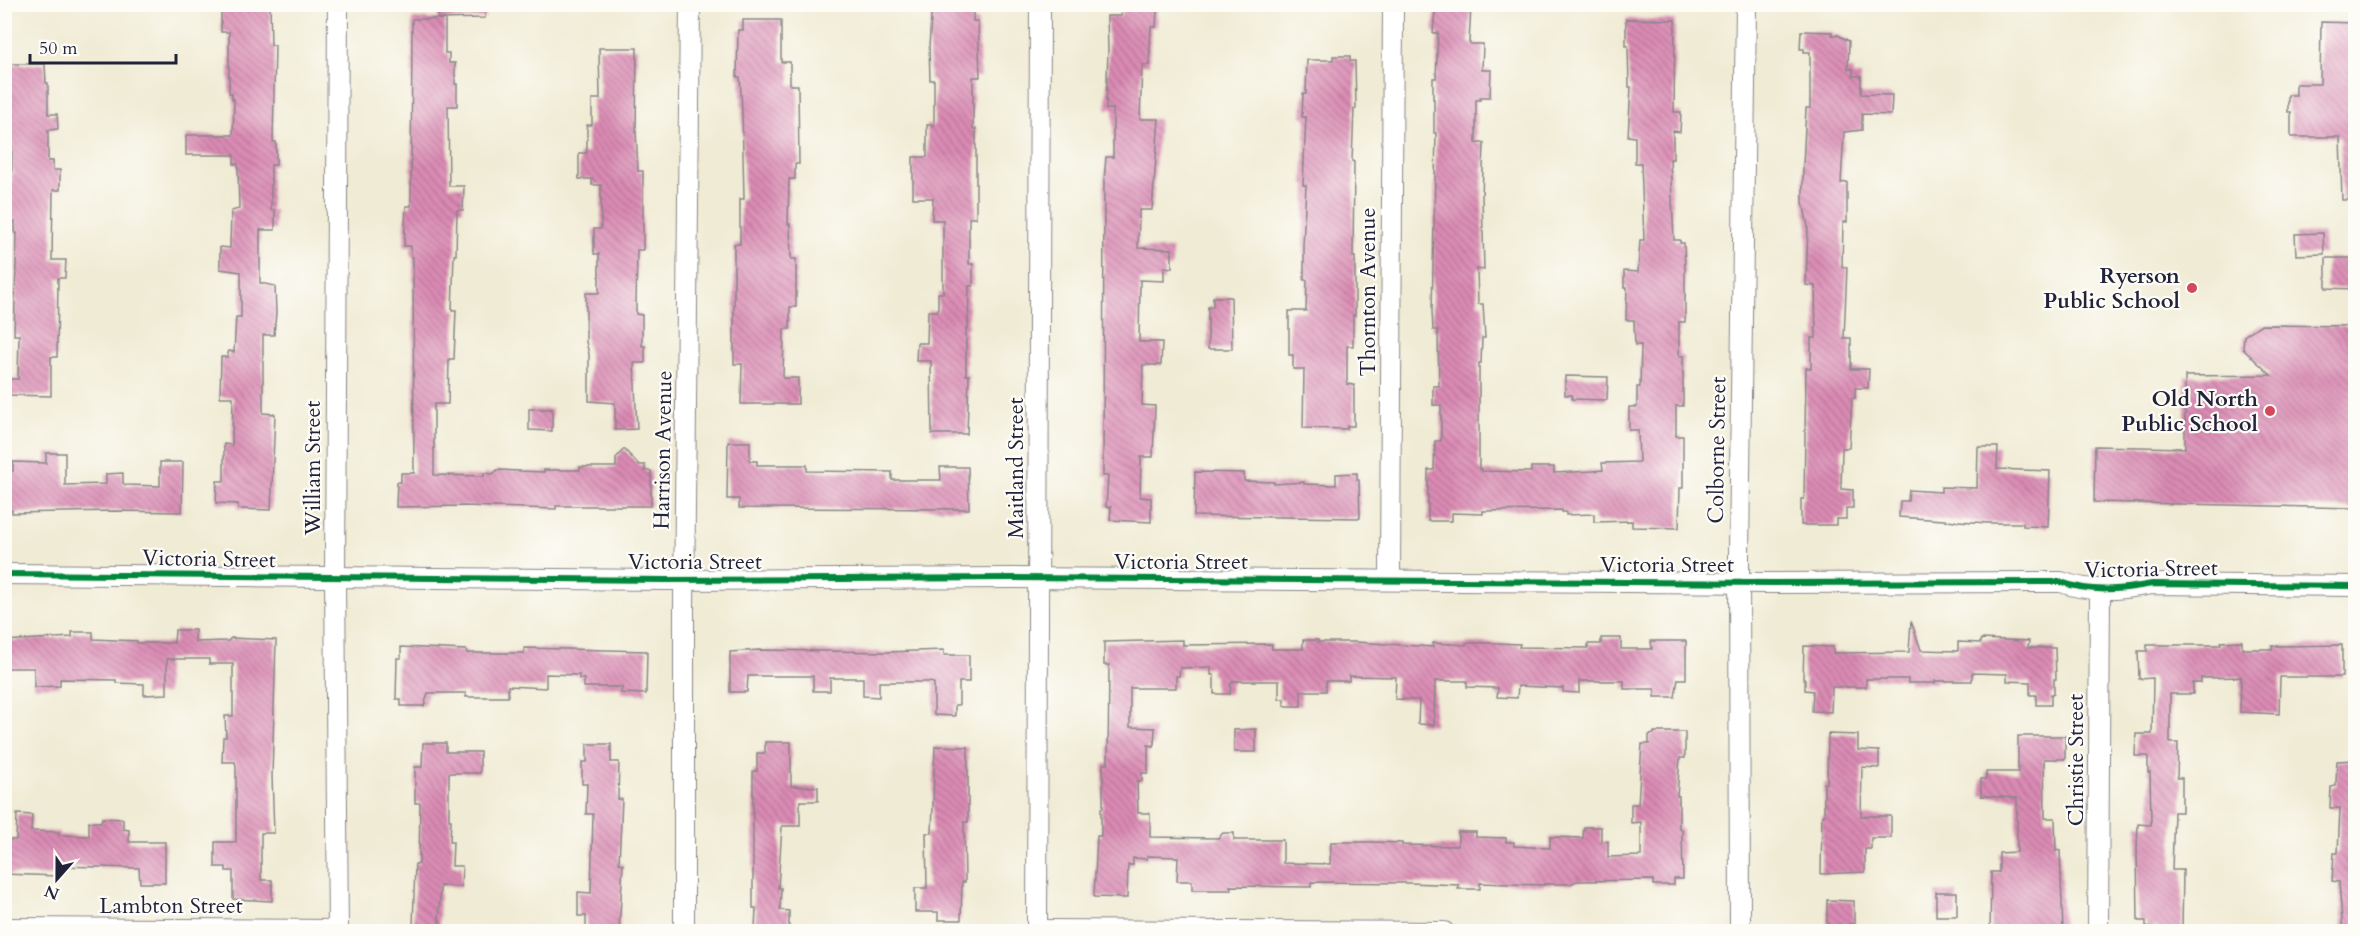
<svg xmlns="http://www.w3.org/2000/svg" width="2360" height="936" font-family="Cardo,serif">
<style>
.building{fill:url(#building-back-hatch)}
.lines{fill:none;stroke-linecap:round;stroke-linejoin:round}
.minor-casing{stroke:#898688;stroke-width:22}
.minor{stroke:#fff;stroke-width:20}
.cycleway-casing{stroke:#fdfcf7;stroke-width:10}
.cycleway{stroke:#00873e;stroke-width:6}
.poi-dot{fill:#d1495b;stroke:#fdfcf7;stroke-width:2}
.labels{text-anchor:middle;stroke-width:4.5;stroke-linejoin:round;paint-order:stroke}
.poi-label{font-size:22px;font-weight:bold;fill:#22223b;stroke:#fdfcf7;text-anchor:end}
.street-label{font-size:22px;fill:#22223b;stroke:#fdfcf7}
</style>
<defs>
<pattern id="building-back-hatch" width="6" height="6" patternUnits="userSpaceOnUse" patternTransform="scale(1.5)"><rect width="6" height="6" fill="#db8bb4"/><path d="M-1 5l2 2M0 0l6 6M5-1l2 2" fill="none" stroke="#b17194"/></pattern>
</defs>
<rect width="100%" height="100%" fill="#fdfcf7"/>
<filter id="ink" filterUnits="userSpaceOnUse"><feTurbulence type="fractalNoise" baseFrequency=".0167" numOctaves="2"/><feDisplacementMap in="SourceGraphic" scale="12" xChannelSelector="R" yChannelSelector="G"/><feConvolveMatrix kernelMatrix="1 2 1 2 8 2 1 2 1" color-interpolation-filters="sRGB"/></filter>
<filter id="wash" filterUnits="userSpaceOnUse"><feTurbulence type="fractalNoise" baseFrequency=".008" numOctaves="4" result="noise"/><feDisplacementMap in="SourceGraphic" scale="24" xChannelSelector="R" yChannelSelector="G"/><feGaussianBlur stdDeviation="1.35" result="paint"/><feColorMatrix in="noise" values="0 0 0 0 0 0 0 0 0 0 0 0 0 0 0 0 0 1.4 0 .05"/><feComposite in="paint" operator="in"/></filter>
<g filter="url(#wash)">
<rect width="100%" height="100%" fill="#f0ebd4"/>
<g id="blocks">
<!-- building -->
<g class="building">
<path d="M 235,4 L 270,4 L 271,45 L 275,45 L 273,142 L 276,142 L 276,165 L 271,165 L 271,210 L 275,210 L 275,230 L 260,230 L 260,283 L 275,286 L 276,313 L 274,335 L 263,335 L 263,413 L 275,414 L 271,510 L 238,509 L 238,504 L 216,503 L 217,481 L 224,481 L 224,444 L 232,445 L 233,397 L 220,397 L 221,357 L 228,357 L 228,351 L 234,352 L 236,317 L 241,317 L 241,272 L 220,269 L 220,247 L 230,248 L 231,211 L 239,209 L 238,164 L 234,164 L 234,155 L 186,155 L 186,135 L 233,135 L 234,99 L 232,99 L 232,93 L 229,93 L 229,32 L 221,32 L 221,10 L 235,10 Z"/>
<path d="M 438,4 L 485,4 L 485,18 L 438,19 Z"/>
<path d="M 932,4 L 973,4 L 973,21 L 978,21 L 980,77 L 973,77 L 973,129 L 976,129 L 976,218 L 969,218 L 969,264 L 973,264 L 973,286 L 969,286 L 968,328 L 966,328 L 966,375 L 969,375 L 967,434 L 932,434 L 931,361 L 916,361 L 917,343 L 927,343 L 928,311 L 938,311 L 938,293 L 943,293 L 943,220 L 932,220 L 933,198 L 913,198 L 913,157 L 927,157 L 927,125 L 934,125 L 934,80 L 930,80 L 929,46 Z"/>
<path d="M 1442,4 L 1463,4 L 1463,7 L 1471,7 L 1469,42 L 1471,44 L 1483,44 L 1482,70 L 1491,70 L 1490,97 L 1480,97 L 1480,100 L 1476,100 L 1476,143 L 1484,143 L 1482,196 L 1484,270 L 1477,269 L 1478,304 L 1483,304 L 1485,338 L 1482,338 L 1481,363 L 1479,363 L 1479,469 L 1482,469 L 1482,471 L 1531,472 L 1531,467 L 1554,467 L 1554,473 L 1593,471 L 1603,470 L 1602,463 L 1639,462 L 1638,430 L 1629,430 L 1629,407 L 1637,407 L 1637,387 L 1640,387 L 1641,345 L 1635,345 L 1634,320 L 1626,320 L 1627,287 L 1624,287 L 1624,271 L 1638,272 L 1640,240 L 1644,240 L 1641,163 L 1635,163 L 1635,137 L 1628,136 L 1631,87 L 1629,87 L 1628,46 L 1626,46 L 1626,19 L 1675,20 L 1674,112 L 1681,112 L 1680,132 L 1673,131 L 1673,159 L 1670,159 L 1674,240 L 1680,240 L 1680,243 L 1684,243 L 1685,269 L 1685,322 L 1679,322 L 1679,356 L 1683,356 L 1683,406 L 1676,406 L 1676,436 L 1683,436 L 1683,488 L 1680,488 L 1679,528 L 1632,527 L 1632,521 L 1594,522 L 1594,514 L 1566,515 L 1566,512 L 1562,512 L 1562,510 L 1483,511 L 1483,514 L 1452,513 L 1452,521 L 1428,521 L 1428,470 L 1434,470 L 1435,441 L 1441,441 L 1441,405 L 1433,405 L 1433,386 L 1439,386 L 1438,330 L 1433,330 L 1432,311 L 1436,133 L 1434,133 L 1434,99 L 1433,99 L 1433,78 L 1436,78 L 1438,33 L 1433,33 L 1435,10 L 1442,10 Z"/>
<path d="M 1121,9 L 1157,10 L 1156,27 L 1151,27 L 1149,65 L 1142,65 L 1140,119 L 1159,119 L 1152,210 L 1139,210 L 1138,248 L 1172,249 L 1172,268 L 1164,267 L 1164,281 L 1140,280 L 1139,342 L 1162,342 L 1161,365 L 1143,365 L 1142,405 L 1155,406 L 1153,457 L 1141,457 L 1140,497 L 1151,498 L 1151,522 L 1110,520 L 1111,507 L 1106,507 L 1108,476 L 1103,476 L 1104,181 L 1106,157 L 1113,157 L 1113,109 L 1106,109 L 1108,50 L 1107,16 L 1121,16 Z"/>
<path d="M 412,19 L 445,19 L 445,53 L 449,53 L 449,63 L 455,63 L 455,84 L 457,84 L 457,106 L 448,106 L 449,186 L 464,186 L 463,210 L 457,210 L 456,255 L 454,255 L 452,310 L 456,310 L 454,359 L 449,359 L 448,404 L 434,404 L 434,475 L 484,476 L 484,473 L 493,474 L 497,470 L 544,472 L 544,470 L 580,470 L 580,467 L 616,467 L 616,458 L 624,449 L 639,465 L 645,465 L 645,471 L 651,471 L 651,506 L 556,506 L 556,509 L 466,506 L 396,507 L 397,482 L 401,482 L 401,473 L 414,473 L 413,257 L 411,257 L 411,246 L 404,246 L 406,206 L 411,206 Z"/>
<path d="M 743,20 L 781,20 L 781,62 L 790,62 L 790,85 L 798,85 L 799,164 L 795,164 L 795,179 L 789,179 L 788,224 L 790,224 L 791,259 L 796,259 L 796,307 L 790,307 L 790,329 L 784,329 L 783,378 L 798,378 L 798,404 L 741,404 L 742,364 L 734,364 L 734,244 L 740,244 L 740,199 L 744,199 L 742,111 L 740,77 L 737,77 L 738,30 L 743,30 Z"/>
<path d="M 2321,22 L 2355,23 L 2355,200 L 2342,200 L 2340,137 L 2291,137 L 2291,112 L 2288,112 L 2288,95 L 2296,95 L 2296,84 L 2320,84 Z"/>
<path d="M 1801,31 L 1832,32 L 1832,35 L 1838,35 L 1849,41 L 1848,69 L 1853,69 L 1853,76 L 1861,76 L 1861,94 L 1892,95 L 1891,115 L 1862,114 L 1862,130 L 1844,132 L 1841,183 L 1847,182 L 1847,222 L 1843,222 L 1842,267 L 1847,267 L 1844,338 L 1851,338 L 1851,369 L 1869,369 L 1868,388 L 1855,388 L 1855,398 L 1852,398 L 1849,448 L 1842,448 L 1841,489 L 1853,490 L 1853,508 L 1846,508 L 1846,519 L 1836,519 L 1836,525 L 1801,525 L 1801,499 L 1804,499 L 1806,368 L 1811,368 L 1811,338 L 1816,338 L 1815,286 L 1806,285 L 1808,227 L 1803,202 L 1803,166 L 1806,108 L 1810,108 L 1810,52 L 1804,52 L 1804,49 L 1800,49 Z"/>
<path d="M 599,48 L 637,48 L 636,131 L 638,171 L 643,171 L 643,250 L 637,250 L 636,304 L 636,314 L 642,315 L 642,346 L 645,346 L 645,363 L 634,363 L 637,429 L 615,430 L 615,403 L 589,401 L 589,354 L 586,342 L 586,293 L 599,293 L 599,254 L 594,254 L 594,229 L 601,229 L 601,185 L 592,185 L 592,179 L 579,179 L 579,153 L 587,153 L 587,125 L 592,125 L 592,99 L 600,99 Z"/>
<path d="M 1333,56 L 1350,56 L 1350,61 L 1355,61 L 1356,109 L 1354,109 L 1352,161 L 1354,162 L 1353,257 L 1355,257 L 1355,316 L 1353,315 L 1353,346 L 1347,346 L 1347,384 L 1354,385 L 1354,426 L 1347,426 L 1347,429 L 1303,428 L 1304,369 L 1293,369 L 1293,355 L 1289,355 L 1289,311 L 1306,311 L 1307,280 L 1304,280 L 1304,247 L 1303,247 L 1306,185 L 1303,185 L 1304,161 L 1306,117 L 1302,117 L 1303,94 L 1306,94 L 1307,60 L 1333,60 Z"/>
<path d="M 9,64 L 45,64 L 46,83 L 48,83 L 48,114 L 57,114 L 58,129 L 48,130 L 48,161 L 53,161 L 53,170 L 60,170 L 60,190 L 53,190 L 52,260 L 66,260 L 65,278 L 58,278 L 57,357 L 51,357 L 51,396 L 6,395 L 6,379 L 18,379 L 19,335 L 14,335 L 17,233 L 15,233 L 15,221 L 11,221 L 12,140 L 9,140 Z"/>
<path d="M 2323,233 L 2324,254 L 2296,255 L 2295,234 Z"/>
<path d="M 2326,258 L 2355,258 L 2355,289 L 2326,288 Z"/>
<path d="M 1213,297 L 1231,297 L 1232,349 L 1208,349 L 1208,307 L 1213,307 Z"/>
<path d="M 2260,325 L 2355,326 L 2355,508 L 2094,502 L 2095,446 L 2185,448 L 2185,376 L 2271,375 L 2243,349 L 2244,336 Z"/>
<path d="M 1565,376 L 1608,377 L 1607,400 L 1572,399 L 1572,395 L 1565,395 Z"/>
<path d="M 529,409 L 552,409 L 552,431 L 529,430 Z"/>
<path d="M 728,442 L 750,442 L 750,461 L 757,461 L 757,465 L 807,465 L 807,471 L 892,472 L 892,480 L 941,480 L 940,467 L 968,467 L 969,509 L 739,508 L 739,499 L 727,499 Z"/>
<path d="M 1978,447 L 1998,447 L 1997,469 L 2050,471 L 2048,527 L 2023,526 L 2023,523 L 1988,523 L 1899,517 L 1900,501 L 1908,501 L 1909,490 L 1941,492 L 1941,487 L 1977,488 Z"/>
<path d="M 46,453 L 65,453 L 65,485 L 106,484 L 106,474 L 123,473 L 123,483 L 126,485 L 160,486 L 160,462 L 183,462 L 182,512 L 112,511 L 12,513 L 12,510 L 4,510 L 4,471 L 13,471 L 13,462 L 46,463 Z"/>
<path d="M 1195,472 L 1244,473 L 1244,481 L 1274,482 L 1274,484 L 1304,482 L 1304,484 L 1336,485 L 1336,474 L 1357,473 L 1357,480 L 1359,480 L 1360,518 L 1194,516 Z"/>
<path d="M 1911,621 L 1921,650 L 1958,651 L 1958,642 L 1981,643 L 1981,639 L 2029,641 L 2028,648 L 2055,648 L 2056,679 L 2054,679 L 2054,694 L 2051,694 L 2051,705 L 2036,705 L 2036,695 L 2030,695 L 2030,682 L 2007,681 L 2007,674 L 1972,673 L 1972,681 L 1935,681 L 1935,683 L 1908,683 L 1908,679 L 1866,679 L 1866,687 L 1832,687 L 1831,712 L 1812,711 L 1813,691 L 1805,690 L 1805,679 L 1803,679 L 1804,646 L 1833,647 L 1833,653 L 1909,652 Z"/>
<path d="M 175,630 L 195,630 L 195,642 L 228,641 L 231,638 L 276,640 L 272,776 L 274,833 L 261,833 L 261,880 L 272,880 L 272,901 L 233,899 L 233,871 L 226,871 L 226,867 L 215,867 L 215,842 L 236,842 L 236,766 L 235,762 L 222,762 L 223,737 L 226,737 L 225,716 L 233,716 L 233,664 L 209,664 L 209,659 L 167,659 L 167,694 L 144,695 L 144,684 L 116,683 L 116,680 L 60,679 L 60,686 L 34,687 L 34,668 L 4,668 L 4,641 L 72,637 L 72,632 L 93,632 L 93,639 L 137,641 L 137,643 L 174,643 Z"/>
<path d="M 1601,638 L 1621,638 L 1621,649 L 1652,649 L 1651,641 L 1686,641 L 1686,679 L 1678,679 L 1675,697 L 1655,697 L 1655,689 L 1624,689 L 1624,681 L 1579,681 L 1579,693 L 1563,692 L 1563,688 L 1518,686 L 1517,698 L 1497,697 L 1498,688 L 1467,687 L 1467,681 L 1435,681 L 1434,725 L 1418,724 L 1419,700 L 1395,699 L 1396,677 L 1349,676 L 1349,681 L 1326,681 L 1326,691 L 1301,691 L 1301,706 L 1284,706 L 1284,699 L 1279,699 L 1279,681 L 1233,681 L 1233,683 L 1231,683 L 1230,694 L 1214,694 L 1214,675 L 1211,675 L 1211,667 L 1180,668 L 1179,676 L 1176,676 L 1176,688 L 1130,688 L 1130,727 L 1155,728 L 1154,746 L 1148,745 L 1148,773 L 1142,773 L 1142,781 L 1137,781 L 1138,813 L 1150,813 L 1150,837 L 1218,838 L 1223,833 L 1234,833 L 1234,840 L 1283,840 L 1283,863 L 1330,864 L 1331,842 L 1373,842 L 1402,843 L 1402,845 L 1458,846 L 1458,832 L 1476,832 L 1476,837 L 1506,838 L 1506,842 L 1514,842 L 1514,846 L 1550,848 L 1550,837 L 1583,838 L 1584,827 L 1601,827 L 1601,842 L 1608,841 L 1608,857 L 1641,856 L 1641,822 L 1631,823 L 1631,804 L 1638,804 L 1642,744 L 1649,744 L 1649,735 L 1654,734 L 1654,732 L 1685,732 L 1685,758 L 1680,758 L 1677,796 L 1679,796 L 1679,829 L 1682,829 L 1683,879 L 1674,879 L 1674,885 L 1653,885 L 1653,880 L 1577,881 L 1570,884 L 1544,884 L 1544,885 L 1480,883 L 1480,889 L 1458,889 L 1459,885 L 1410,883 L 1311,882 L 1311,887 L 1230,886 L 1231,890 L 1192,890 L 1192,881 L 1177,881 L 1178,857 L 1147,856 L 1147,859 L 1133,858 L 1133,865 L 1128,865 L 1127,898 L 1094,897 L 1097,836 L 1101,836 L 1101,808 L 1103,808 L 1103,764 L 1108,764 L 1109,665 L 1104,665 L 1104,642 L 1183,640 L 1183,645 L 1272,644 L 1272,649 L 1303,649 L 1303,640 L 1318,640 L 1318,642 L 1355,642 L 1433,647 L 1433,643 L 1466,645 L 1466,643 L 1496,643 L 1520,644 L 1519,647 L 1588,648 L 1588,644 L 1601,644 Z"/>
<path d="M 2242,641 L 2242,649 L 2272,649 L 2272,646 L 2342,645 L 2342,677 L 2280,677 L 2279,714 L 2240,712 L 2241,677 L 2201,678 L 2201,683 L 2193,683 L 2193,694 L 2170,694 L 2170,743 L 2178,743 L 2177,778 L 2182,778 L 2182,812 L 2174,812 L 2172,870 L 2183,870 L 2182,931 L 2157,930 L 2157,927 L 2146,927 L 2146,921 L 2138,921 L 2137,848 L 2138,824 L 2151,825 L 2150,772 L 2148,773 L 2148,756 L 2135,756 L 2136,734 L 2152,734 L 2153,678 L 2139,679 L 2138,651 L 2147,651 L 2147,645 L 2221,645 L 2220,642 Z"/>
<path d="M 401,647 L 466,650 L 467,653 L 524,653 L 524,648 L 647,651 L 646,694 L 621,693 L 622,687 L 584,687 L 584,679 L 579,679 L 579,675 L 546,674 L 546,688 L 508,686 L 508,697 L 466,697 L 466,693 L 428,693 L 424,706 L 401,706 L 401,699 L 396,699 L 397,658 L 401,658 Z"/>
<path d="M 760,650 L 887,652 L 944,650 L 944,655 L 969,655 L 969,682 L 959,682 L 959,705 L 955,705 L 955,716 L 934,715 L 934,683 L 929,682 L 879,682 L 879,697 L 863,696 L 863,678 L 830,678 L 830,691 L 813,691 L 813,676 L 748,676 L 747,692 L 730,692 L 730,652 Z"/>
<path d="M 1256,729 L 1256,752 L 1234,752 L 1234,730 Z"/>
<path d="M 1828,734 L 1858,735 L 1858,750 L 1879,751 L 1879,768 L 1862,767 L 1861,816 L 1891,816 L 1891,838 L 1871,838 L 1871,849 L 1865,849 L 1865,872 L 1821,874 L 1822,816 L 1824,816 L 1824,783 L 1827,783 Z"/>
<path d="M 2018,736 L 2065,736 L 2065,759 L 2044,759 L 2045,818 L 2055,818 L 2056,851 L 2060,850 L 2063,932 L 1990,932 L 1991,872 L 1999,872 L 1999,853 L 2017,852 L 2017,798 L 1981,796 L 1981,779 L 1986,779 L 1986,772 L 2018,772 Z"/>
<path d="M 765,742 L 791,742 L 791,786 L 818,787 L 818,801 L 800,801 L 800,826 L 782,826 L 778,888 L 781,888 L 780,910 L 789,911 L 789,928 L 755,928 L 756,908 L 753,908 L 753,771 L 757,771 L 757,753 L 765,753 Z"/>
<path d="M 423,743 L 446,743 L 446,752 L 480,752 L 480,773 L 449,773 L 449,820 L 451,820 L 450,842 L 453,842 L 452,866 L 462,866 L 461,887 L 440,886 L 439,927 L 413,927 L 415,864 L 419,864 L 420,803 L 415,803 L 415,767 L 422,767 Z"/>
<path d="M 587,744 L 611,744 L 611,762 L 619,762 L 618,799 L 622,799 L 619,863 L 623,864 L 619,932 L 586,932 L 586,916 L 578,916 L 578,892 L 591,893 L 593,814 L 586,814 L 587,784 L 582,784 L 582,762 L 587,762 Z"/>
<path d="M 935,746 L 968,747 L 968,822 L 964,822 L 965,882 L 962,882 L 961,920 L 938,920 L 938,912 L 915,912 L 915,888 L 927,888 L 926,833 L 932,833 Z"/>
<path d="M 2355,760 L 2355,932 L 2343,932 L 2339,882 L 2332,881 L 2334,853 L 2338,853 L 2340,808 L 2330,808 L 2331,787 L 2336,786 L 2337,761 Z"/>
<path d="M 17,814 L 32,815 L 31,831 L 59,832 L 59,835 L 89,836 L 89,822 L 101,822 L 102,818 L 123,819 L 123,829 L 129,830 L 129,842 L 165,842 L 165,883 L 140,883 L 139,868 L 58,866 L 58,876 L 4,874 L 4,839 L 16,840 Z"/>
<rect x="1936" y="892" width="21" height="24"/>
<path d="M 1827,900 L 1854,901 L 1854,924 L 1849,924 L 1849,932 L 1827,932 Z"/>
</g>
</g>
</g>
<g filter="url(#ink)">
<use href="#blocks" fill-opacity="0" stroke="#898688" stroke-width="1.5"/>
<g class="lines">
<defs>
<g id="minor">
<path d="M 4,574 L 665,580 L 1010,578 L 1772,583 L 2061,582 C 2091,593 2120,590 2152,584 L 2356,586"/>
<path d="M 1390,579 L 1393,4"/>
<path d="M 4,928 L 338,930"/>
<path d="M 1037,930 L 1444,932"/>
<path d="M 338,932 L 335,577 L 338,4"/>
<path d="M 684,932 L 684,606 L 690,4"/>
<path d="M 1037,932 L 1040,4"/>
<path d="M 1740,932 L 1739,554 L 1746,4"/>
<path d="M 2098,932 L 2100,589"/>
</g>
</defs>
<!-- minor casing -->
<use href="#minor" class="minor-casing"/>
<!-- minor -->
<use href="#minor" class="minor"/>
<defs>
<path id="cycleway" d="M 4,574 L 665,580 L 1010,578 L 1772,583 L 2061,582 C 2091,593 2120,590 2152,584 L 2356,586"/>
</defs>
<!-- cycleway casing -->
<use href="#cycleway" class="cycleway-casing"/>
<!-- cycleway -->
<use href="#cycleway" class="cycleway"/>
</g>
</g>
<!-- markers -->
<g class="poi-dot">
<circle cx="2192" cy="288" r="6"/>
<circle cx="2270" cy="411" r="6"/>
</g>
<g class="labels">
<!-- poi labels -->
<g class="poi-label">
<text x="2180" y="283">Ryerson<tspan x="2180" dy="25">Public School</tspan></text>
<text x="2258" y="406">Old North<tspan x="2258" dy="25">Public School</tspan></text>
</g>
<!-- street labels -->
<g class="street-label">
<text transform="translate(1367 292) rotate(-90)" y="8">Thornton Avenue</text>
<text transform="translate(662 450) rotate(-89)" y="8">Harrison Avenue</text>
<text transform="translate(1716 450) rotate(-89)" y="8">Colborne Street</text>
<text transform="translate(312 468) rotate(-90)" y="8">William Street</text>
<text transform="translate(1015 468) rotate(-90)" y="8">Maitland Street</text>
<text transform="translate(209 558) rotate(1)" y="8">Victoria Street</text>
<text x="695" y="569">Victoria Street</text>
<text x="1181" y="569">Victoria Street</text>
<text x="1667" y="572">Victoria Street</text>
<text transform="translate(2151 568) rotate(-1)" y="8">Victoria Street</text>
<text transform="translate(2075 760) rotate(-90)" y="8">Christie Street</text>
<text x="171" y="913">Lambton Street</text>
</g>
</g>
<!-- margin -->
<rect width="2360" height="936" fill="none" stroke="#fdfcf7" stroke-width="24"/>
<!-- north arrow -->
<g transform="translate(57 879) rotate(201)" stroke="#fdfcf7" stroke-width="4.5" paint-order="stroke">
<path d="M0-4.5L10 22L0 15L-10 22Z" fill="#22223b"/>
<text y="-9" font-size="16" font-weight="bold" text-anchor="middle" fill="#22223b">N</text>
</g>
<!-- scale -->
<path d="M30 54v9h146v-9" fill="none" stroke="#22223b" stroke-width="3"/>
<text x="39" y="54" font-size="18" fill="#22223b" stroke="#fdfcf7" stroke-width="4.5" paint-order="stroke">50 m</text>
</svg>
